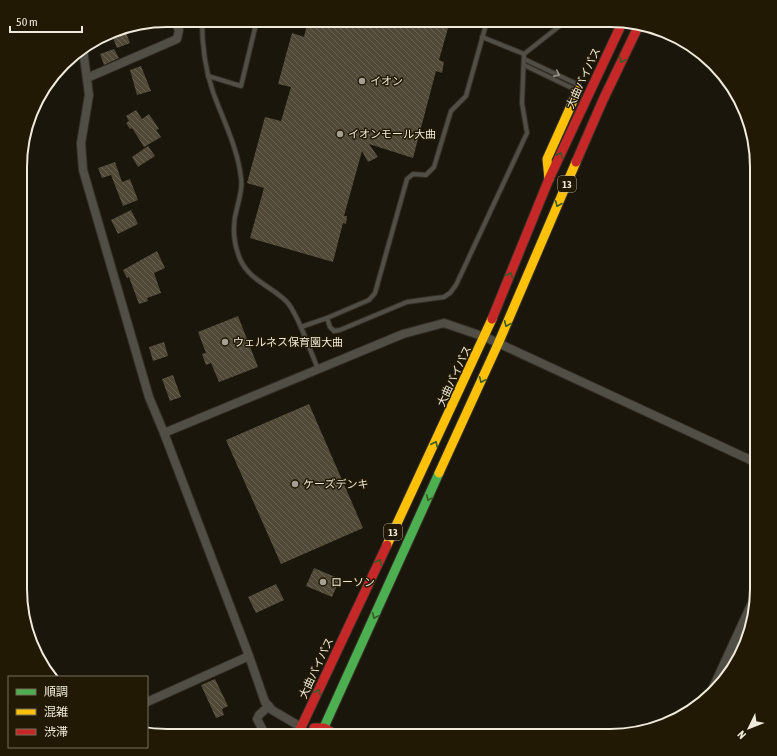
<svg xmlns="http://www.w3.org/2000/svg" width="777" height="756" font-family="'Asap Condensed','Noto Sans JP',sans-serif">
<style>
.building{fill:url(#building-back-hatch)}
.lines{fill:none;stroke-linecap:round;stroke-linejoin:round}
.lane-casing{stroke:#343029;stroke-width:6}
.street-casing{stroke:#343029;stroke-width:10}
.fast-casing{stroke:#343029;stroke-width:11}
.slow-casing{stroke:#343029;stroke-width:11}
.jam-casing{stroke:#343029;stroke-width:11}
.lane{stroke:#514e45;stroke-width:4}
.street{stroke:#514e45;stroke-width:8}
.fast{stroke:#4caf50;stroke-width:9}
.slow{stroke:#ffc107;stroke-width:9}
.jam{stroke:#c62828;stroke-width:9}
.oneway{stroke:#355c26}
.oneway2{stroke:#989489}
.poi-dot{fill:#a5a093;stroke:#221904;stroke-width:1.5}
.labels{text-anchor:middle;stroke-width:3;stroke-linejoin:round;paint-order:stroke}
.shield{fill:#221904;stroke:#b2ab9b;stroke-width:1}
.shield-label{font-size:10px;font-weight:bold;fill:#efeadc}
.street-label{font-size:11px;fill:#efeadc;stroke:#221904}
.poi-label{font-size:11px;fill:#efeadc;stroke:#221904;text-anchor:start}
.rim{fill:none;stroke:#efeadc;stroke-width:2}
</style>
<defs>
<pattern id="building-back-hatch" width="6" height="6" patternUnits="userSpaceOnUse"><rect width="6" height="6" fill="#504938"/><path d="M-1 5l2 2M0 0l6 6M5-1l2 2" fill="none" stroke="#6a6354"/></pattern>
</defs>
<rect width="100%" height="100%" fill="#1b160b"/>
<!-- building -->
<g class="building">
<path d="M 308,20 L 450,21 L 439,60 L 444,62 L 442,73 L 436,71 L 413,158 L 369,144 L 378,157 L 368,162 L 362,151 L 344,216 L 347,216 L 346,224 L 343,223 L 333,262 L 250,238 L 264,188 L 247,183 L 265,117 L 281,121 L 291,87 L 278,84 L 292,33 L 304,37 Z"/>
<path d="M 124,27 L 130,43 L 117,48 L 111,33 Z"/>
<path d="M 114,49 L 119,58 L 104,65 L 100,54 Z"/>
<path d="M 141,66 L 151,91 L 137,95 L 130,70 Z"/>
<path d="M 136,110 L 142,119 L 149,114 L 159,129 L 156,130 L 161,137 L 144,147 L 132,128 L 130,129 L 126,123 L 129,121 L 126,116 Z"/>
<path d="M 148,146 L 155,156 L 138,167 L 132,157 Z"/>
<path d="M 115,162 L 122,182 L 130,179 L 138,200 L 123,206 L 111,175 L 102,178 L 98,168 Z"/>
<path d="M 131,210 L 138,224 L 118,234 L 111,220 Z"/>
<path d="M 157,251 L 165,268 L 154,273 L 161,293 L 147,298 L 148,301 L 139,304 L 129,277 L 127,278 L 123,270 Z"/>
<path d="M 238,316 L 258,367 L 219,382 L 211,363 L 206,365 L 202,354 L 206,353 L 198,332 Z"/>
<path d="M 164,342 L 168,356 L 153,361 L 149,347 Z"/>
<path d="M 173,375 L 181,397 L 170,401 L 162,379 Z"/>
<path d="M 309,404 L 363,528 L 281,564 L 226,440 Z"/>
<path d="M 314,568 L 340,579 L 332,597 L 306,586 Z"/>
<path d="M 276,584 L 284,600 L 256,613 L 248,597 Z"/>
<path d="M 215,679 L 228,706 L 222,709 L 224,715 L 216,718 L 201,685 Z"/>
</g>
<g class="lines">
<defs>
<g id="lane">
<path d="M 202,20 C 202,44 205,69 213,92 C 223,120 238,148 241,178 C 243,188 239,199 237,208 C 232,225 233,242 240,259 C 249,280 271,286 286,301 C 293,308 297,319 301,327"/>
<path d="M 291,20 L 301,24 L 302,20"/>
<path d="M 524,54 L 566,21"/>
<path d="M 524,59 L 579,85"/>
<path d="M 524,65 L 574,89"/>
<path d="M 208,76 L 241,86 L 257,20"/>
<path d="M 327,318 L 369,300 L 375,293 L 407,179 L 413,174 L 426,175 L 434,167 L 451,111 L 466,96 L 487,21"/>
<path d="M 318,369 L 301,327 L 327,318 L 330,327 L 334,331 L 340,330 L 407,302 L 444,297 L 450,293 L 456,285 L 527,133 L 522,103 L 524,54 L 482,37"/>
</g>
<g id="street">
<path d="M 83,49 L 89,95 L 81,143 L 83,170 L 149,397 L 164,433 L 249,656 L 265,702 L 272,710 L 301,727"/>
<path d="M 87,78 L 177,39 L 179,30 L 174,20"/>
<path d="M 164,433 L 403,334 L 444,323 L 485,337 L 757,463"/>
<path d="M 711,692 L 757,592"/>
<path d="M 147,702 L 249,656"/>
<path d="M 266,736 L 257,719 L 259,715 L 269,706"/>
</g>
<path id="fast" d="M 320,736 L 439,473"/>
<g id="slow">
<path d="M 549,179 L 547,159 L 578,90"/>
<path d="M 439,473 L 498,344 L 576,162"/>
<path d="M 387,545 L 492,319"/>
</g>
<g id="jam">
<path d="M 576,162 L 603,100 L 639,25"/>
<path d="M 492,319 L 549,179 L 623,21"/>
<path d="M 314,728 L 324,728 L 338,736"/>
<path d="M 297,736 L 387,545"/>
</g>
</defs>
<!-- lane casing -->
<use href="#lane" class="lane-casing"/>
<!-- street casing -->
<use href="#street" class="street-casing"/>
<!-- fast casing -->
<use href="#fast" class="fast-casing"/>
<!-- slow casing -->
<use href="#slow" class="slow-casing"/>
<!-- jam casing -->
<use href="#jam" class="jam-casing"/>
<!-- lane -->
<use href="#lane" class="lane"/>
<!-- street -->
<use href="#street" class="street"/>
<!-- fast -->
<use href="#fast" class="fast"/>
<!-- slow -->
<use href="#slow" class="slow"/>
<!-- jam -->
<use href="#jam" class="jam"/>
</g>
<!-- one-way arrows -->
<defs><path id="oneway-chevron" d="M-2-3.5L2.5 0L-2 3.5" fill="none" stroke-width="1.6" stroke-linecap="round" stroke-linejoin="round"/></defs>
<g class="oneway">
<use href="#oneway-chevron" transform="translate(622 60) rotate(115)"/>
<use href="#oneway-chevron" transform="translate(560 155) rotate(-65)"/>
<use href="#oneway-chevron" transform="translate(558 204) rotate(113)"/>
<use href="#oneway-chevron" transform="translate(510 275) rotate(-68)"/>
<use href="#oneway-chevron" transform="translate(507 324) rotate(113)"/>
<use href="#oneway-chevron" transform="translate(482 380) rotate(114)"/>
<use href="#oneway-chevron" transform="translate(435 444) rotate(-65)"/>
<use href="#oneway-chevron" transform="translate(429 498) rotate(114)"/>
<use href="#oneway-chevron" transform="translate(379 562) rotate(-65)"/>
<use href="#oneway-chevron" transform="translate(375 616) rotate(114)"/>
<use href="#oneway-chevron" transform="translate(318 692) rotate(-65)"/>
</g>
<use class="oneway2" href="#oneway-chevron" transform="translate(557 74) rotate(25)"/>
<!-- markers -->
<g class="poi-dot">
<circle cx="362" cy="81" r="4"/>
<circle cx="340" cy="134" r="4"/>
<circle cx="225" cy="342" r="4"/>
<circle cx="295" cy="484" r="4"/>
<circle cx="323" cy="582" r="4"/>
</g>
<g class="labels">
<!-- shield labels -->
<g class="shield">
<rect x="558" y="176" width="18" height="16" rx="3"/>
<rect x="384" y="524" width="18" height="16" rx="3"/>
</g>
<g class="shield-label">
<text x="567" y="188">13</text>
<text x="393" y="536">13</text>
</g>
<!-- street labels -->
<g class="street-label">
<text transform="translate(583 78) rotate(-65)" y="4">大曲バイパス</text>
<text transform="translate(454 376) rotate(-65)" y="4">大曲バイパス</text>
<text transform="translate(316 668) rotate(-65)" y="4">大曲バイパス</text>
</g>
<!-- poi labels -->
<g class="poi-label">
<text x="370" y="85">イオン</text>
<text x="348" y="138">イオンモール大曲</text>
<text x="233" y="346">ウェルネス保育園大曲</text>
<text x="303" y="488">ケーズデンキ</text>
<text x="331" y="586">ローソン</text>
</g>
</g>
<!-- crop -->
<path d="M0 0H777V756H0ZM167 27H610A140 140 0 0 1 750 167V589A140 140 0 0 1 610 729H167A140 140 0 0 1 27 589V167A140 140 0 0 1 167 27Z" fill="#221904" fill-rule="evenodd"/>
<path class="rim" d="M167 27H610A140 140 0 0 1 750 167V589A140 140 0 0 1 610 729H167A140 140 0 0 1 27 589V167A140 140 0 0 1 167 27Z"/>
<!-- legend -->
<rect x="8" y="676" width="140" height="72" fill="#221904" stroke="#746d5a"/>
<rect x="16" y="689" width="20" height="6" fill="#4caf50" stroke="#746d5a"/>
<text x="44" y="696" font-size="12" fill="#efeadc">順調</text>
<rect x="16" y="709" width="20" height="6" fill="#ffc107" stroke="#746d5a"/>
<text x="44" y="716" font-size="12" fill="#efeadc">混雑</text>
<rect x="16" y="729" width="20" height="6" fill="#c62828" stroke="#746d5a"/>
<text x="44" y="736" font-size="12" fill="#efeadc">渋滞</text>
<!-- north arrow -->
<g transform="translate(749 728) rotate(227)" stroke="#221904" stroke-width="3" paint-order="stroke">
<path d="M0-3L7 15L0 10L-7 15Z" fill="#efeadc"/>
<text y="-6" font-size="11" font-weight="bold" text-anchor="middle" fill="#efeadc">N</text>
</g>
<!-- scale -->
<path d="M10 26v6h72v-6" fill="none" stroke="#efeadc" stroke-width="2"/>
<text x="16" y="26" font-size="12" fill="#efeadc" stroke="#221904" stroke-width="3" paint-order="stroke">50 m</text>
</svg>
